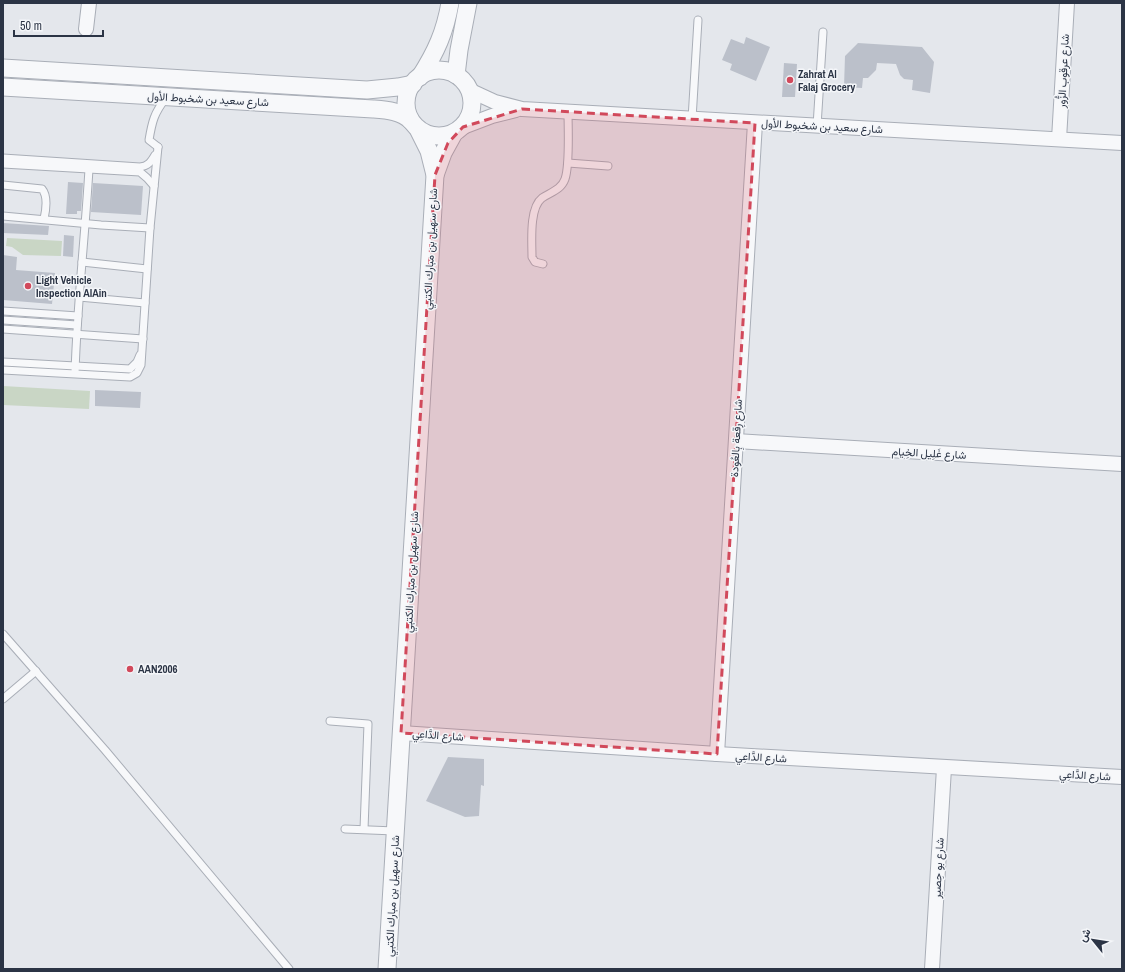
<svg xmlns="http://www.w3.org/2000/svg" width="1125" height="972" font-family="'Archivo Narrow',Vazirmatn,sans-serif">
<style>
.green{fill:#c9d6c5}
.building{fill:#bbc0ca}
.lines{fill:none;stroke-linecap:round;stroke-linejoin:round}
.service-casing{stroke:#a9aeb7;stroke-width:9}
.minor-casing{stroke:#a9aeb7;stroke-width:16}
.tertiary-casing{stroke:#a9aeb7;stroke-width:19}
.service{stroke:#f7f8fa;stroke-width:7}
.minor{stroke:#f7f8fa;stroke-width:14}
.tertiary{stroke:#f7f8fa;stroke-width:17}
.marked{fill:#d1495b;fill-opacity:0.2;stroke:#d1495b;stroke-width:3;stroke-dasharray:8 5;stroke-linejoin:round}
.poi-dot{fill:#d1495b;stroke:#f4f6f9;stroke-width:1.5}
.labels{text-anchor:middle;stroke-width:3;stroke-linejoin:round;paint-order:stroke}
.street-label{font-size:11px;fill:#2b3445;stroke:#f4f6f9}
.poi-label{font-size:11px;font-weight:bold;fill:#2b3445;stroke:#f4f6f9;text-anchor:start}
</style>
<rect width="100%" height="100%" fill="#e4e7ec"/>
<!-- green -->
<g class="green">
<path d="M 7,238 L 62,241 L 61,256 L 23,255 L 12,247 L 6,246 Z"/>
<path d="M 3,386 L 90,391 L 89,409 L 3,405 Z"/>
</g>
<!-- building -->
<g class="building">
<path d="M 746,37 L 770,47 L 756,81 L 730,70 L 732,64 L 722,60 L 731,39 L 744,44 Z"/>
<path d="M 858,43 L 922,47 L 934,62 L 930,93 L 912,90 L 913,80 L 904,79 L 900,75 L 896,64 L 877,63 L 876,70 L 868,78 L 863,78 L 862,88 L 844,87 L 845,56 Z"/>
<path d="M 784,63 L 797,64 L 795,97 L 782,97 Z"/>
<path d="M 68,182 L 83,183 L 81,211 L 77,211 L 77,214 L 66,214 Z"/>
<path d="M 93,183 L 143,186 L 141,215 L 91,212 Z"/>
<path d="M 3,223 L 49,226 L 48,235 L 3,233 Z"/>
<path d="M 64,235 L 74,236 L 73,257 L 63,256 Z"/>
<path d="M 3,255 L 17,257 L 16,270 L 55,273 L 52,304 L 3,300 Z"/>
<path d="M 95,390 L 141,392 L 140,408 L 95,406 Z"/>
<path d="M 448,757 L 484,759 L 484,786 L 481,785 L 479,816 L 465,817 L 426,801 Z"/>
</g>
<g class="lines">
<defs>
<g id="service">
<path d="M 692,119 L 698,20"/>
<path d="M 817,126 L 823,32"/>
<path d="M 158,147 L 149,140 C 152,122 154,113 166,98"/>
<path d="M 3,158 L 140,167 C 148,166 151,162 155,155"/>
<path d="M 568,163 L 608,166"/>
<path d="M 3,164 L 140,172 L 147,178 L 154,186"/>
<path d="M 3,185 L 42,189 C 48,196 46,210 44,219"/>
<path d="M 3,216 L 101,225 L 150,228"/>
<path d="M 82,262 L 147,269"/>
<path d="M 543,264 L 535,262 L 532,257 C 532,242 529,208 542,198 C 551,192 561,190 565,179 C 570,165 568,127 568,112"/>
<path d="M 79,297 L 145,303"/>
<path d="M 3,311 L 78,316"/>
<path d="M 3,320 L 77,325"/>
<path d="M 3,329 L 143,339"/>
<path d="M 3,362 L 130,369 L 137,362 L 140,355"/>
<path d="M 3,370 L 130,377 L 137,373 L 141,365 L 150,228 L 158,147"/>
<path d="M 75,373 C 77,305 85,237 89,169"/>
<path d="M 3,634 L 105,750 L 289,969"/>
<path d="M 3,699 L 36,671"/>
<path d="M 330,721 L 368,724 L 364,829"/>
<path d="M 345,829 L 395,831"/>
</g>
<g id="minor">
<path d="M 86,29 L 89,3"/>
<path d="M 469,90 L 495,102 L 522,109 L 1122,143"/>
<path d="M 463,127 L 492,116 L 516,110"/>
<path d="M 1059,139 L 1067,3"/>
<path d="M 736,441 L 1122,464"/>
<path d="M 401,733 L 717,754 L 1122,777"/>
<path d="M 717,754 L 755,123"/>
<path d="M 932,969 L 944,768"/>
</g>
<g id="tertiary">
<path d="M 3,68 L 367,90 L 398,87 L 413,84"/>
<circle cx="439" cy="103" r="33"/>
<path d="M 456,75 L 459,50 L 468,3"/>
<path d="M 420,77 C 436,52 445,32 450,3"/>
<path d="M 3,87 L 373,109 C 386,110 402,111 411,121"/>
<path d="M 435,175 L 443,153 L 454,133"/>
<path d="M 387,969 L 435,175 L 429,151 L 418,129"/>
</g>
</defs>
<!-- service casing -->
<use href="#service" class="service-casing"/>
<!-- minor casing -->
<use href="#minor" class="minor-casing"/>
<!-- tertiary casing -->
<use href="#tertiary" class="tertiary-casing"/>
<!-- service -->
<use href="#service" class="service"/>
<!-- minor -->
<use href="#minor" class="minor"/>
<!-- tertiary -->
<use href="#tertiary" class="tertiary"/>
</g>
<!-- marked area -->
<path class="marked" d="M 522,109 L 755,123 L 717,754 L 401,733 L 435,175 L 448,143 L 463,127 Z"/>
<!-- markers -->
<g class="poi-dot">
<circle cx="790" cy="80" r="4"/>
<circle cx="28" cy="286" r="4"/>
<circle cx="130" cy="669" r="4"/>
</g>
<g class="labels">
<!-- street labels -->
<g class="street-label">
<text transform="translate(1063 71) rotate(-87)" y="4">شارع عرقوب الزُّور</text>
<text transform="translate(208 99) rotate(3)" y="4">شارع سعيد بن شخبوط الأول</text>
<text transform="translate(822 126) rotate(3)" y="4">شارع سعيد بن شخبوط الأول</text>
<text transform="translate(430 249) rotate(-87)" y="4">شارع سهيل بن مبارك الكتبي</text>
<text transform="translate(736 438) rotate(-87)" y="4">شارع رِقعة بِالعُودة</text>
<text transform="translate(929 453) rotate(3)" y="4">شارع غَلِيل الخِيام</text>
<text transform="translate(411 572) rotate(-87)" y="4">شارع سهيل بن مبارك الكتبي</text>
<text transform="translate(438 735) rotate(4)" y="4">شارع الدَّاعِي</text>
<text transform="translate(761 757) rotate(3)" y="4">شارع الدَّاعِي</text>
<text transform="translate(1085 775) rotate(3)" y="4">شارع الدَّاعِي</text>
<text transform="translate(938 868) rotate(-87)" y="4">شارع بو حِصير</text>
<text transform="translate(392 896) rotate(-87)" y="4">شارع سهيل بن مبارك الكتبي</text>
</g>
<!-- poi labels -->
<g class="poi-label">
<text x="798" y="78">Zahrat Al<tspan x="798" dy="13">Falaj Grocery</tspan></text>
<text x="36" y="284">Light Vehicle<tspan x="36" dy="13">Inspection AlAin</tspan></text>
<text x="138" y="673">AAN2006</text>
</g>
</g>
<!-- border -->
<rect width="1125" height="972" fill="none" stroke="#2b3445" stroke-width="8"/>
<!-- north arrow -->
<g transform="translate(1093 940) rotate(300)" stroke="#f4f6f9" stroke-width="3" paint-order="stroke">
<path d="M0-3L7 15L0 10L-7 15Z" fill="#2b3445"/>
<text y="-6" font-size="11" font-weight="bold" text-anchor="middle" fill="#2b3445">ش</text>
</g>
<!-- scale -->
<path d="M14 30v6h89v-6" fill="none" stroke="#2b3445" stroke-width="2"/>
<text x="20" y="30" font-size="12" fill="#2b3445" stroke="#f4f6f9" stroke-width="3" paint-order="stroke">50 m</text>
</svg>
